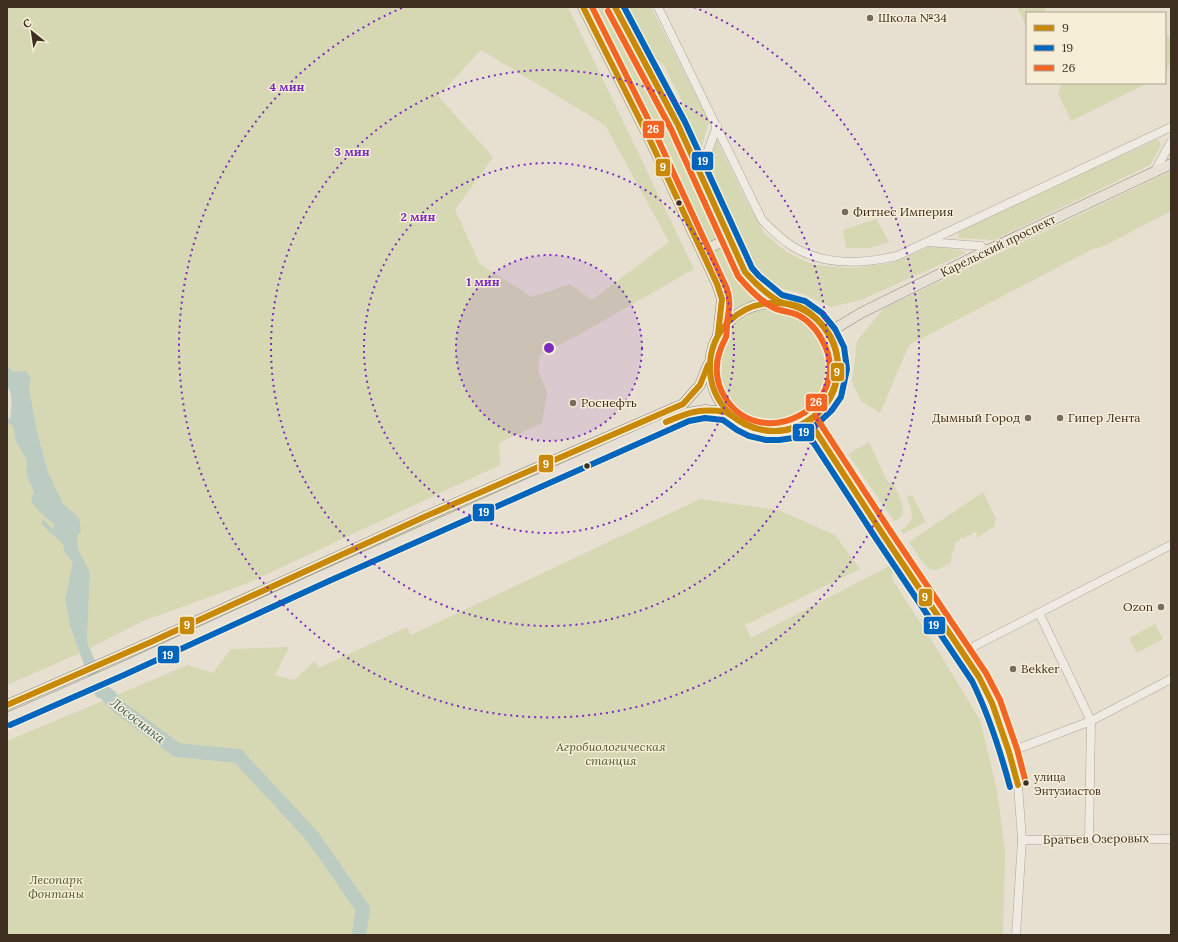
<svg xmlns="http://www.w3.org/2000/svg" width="1178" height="942" font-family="Lora,serif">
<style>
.green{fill:#d6d7b3;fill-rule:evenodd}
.water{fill:#bcccc2}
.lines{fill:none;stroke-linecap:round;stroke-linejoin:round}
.river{stroke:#bcccc2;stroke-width:14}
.minor-casing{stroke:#ada599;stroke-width:9}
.major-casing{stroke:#928b80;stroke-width:11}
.minor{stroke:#efebe3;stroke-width:8}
.major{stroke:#e6e1d4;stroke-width:10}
.bus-1-casing{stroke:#f7eed8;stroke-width:9}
.bus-2-casing{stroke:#f7eed8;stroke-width:9}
.bus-3-casing{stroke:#f7eed8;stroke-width:9}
.bus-1{stroke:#c88808;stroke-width:6}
.bus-2{stroke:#0065bd;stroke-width:6}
.bus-3{stroke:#f26522;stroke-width:6}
.ring{fill:none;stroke:#7b2cbf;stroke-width:2;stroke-dasharray:2 4}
.poi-dot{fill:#786c5e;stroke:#f7eed8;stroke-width:1.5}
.bus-dot{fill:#3d2e20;stroke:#f7eed8;stroke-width:1.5}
.labels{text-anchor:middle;stroke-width:3;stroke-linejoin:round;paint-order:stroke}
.bus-label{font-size:11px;fill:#3d2e20;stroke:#f7eed8;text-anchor:start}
.poi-label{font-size:12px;fill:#3d2e20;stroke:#f7eed8;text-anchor:start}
.street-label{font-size:12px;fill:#3d2e20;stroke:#f7eed8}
.park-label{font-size:12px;font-style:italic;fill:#4d5a26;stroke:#f7eed8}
.water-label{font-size:13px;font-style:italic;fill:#2f5d5a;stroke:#f7eed8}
.centre{fill:#7b2cbf;stroke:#f7eed8;stroke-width:2}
.ring-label{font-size:12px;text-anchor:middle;font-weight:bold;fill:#7b2cbf;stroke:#f7eed8;stroke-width:3;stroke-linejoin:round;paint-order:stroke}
.line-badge{stroke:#f7eed8;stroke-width:1.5}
.badge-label{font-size:11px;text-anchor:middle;font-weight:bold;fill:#fff}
</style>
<rect width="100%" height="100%" fill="#e7e0d1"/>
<!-- green -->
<g class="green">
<path d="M 7,7 L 568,7 L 694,269 L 580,334 L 540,355 L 538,370 L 547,393 L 542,423 L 499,443 L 500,465 L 248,583 L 143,621 L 90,648 L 87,642 L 90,572 L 78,549 L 76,536 L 79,518 L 63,505 L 48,472 L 38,435 L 29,388 L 31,378 L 13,372 L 7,365 ZM 481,50 L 605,125 L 669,242 L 592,300 L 570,284 L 532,297 L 480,264 L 455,210 L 493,157 L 438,96 Z"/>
<path d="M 590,7 L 609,7 L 667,120 L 736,272 L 746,286 L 761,299 L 742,304 L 727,315 L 727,297 L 722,280 L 650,126 Z"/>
<path d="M 625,7 L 651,7 L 709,121 L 700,153 L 682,117 L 683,103 L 663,64 L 650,55 Z"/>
<path d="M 1017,7 L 1044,7 L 1047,13 L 1027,13 L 1027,28 Z"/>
<path d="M 1165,32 L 1171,40 L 1171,60 L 1165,75 Z"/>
<path d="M 1062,83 L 1148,83 L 1071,121 L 1058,93 Z"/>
<path d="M 1158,139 L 1161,146 L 1150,165 L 994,240 L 959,238 L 959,230 Z"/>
<path d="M 717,140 L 747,202 L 765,234 L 788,253 L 814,265 L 851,268 L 892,263 L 931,246 L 961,250 L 966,253 L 861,300 L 831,307 L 803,294 L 769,285 L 755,274 L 706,169 Z"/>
<path d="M 1171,171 L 1171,211 L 1104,246 L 1091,250 L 909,345 L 880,413 L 861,401 L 852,382 L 857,341 L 883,309 Z"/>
<path d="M 876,219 L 889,242 L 870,248 L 846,248 L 843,230 Z"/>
<circle cx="773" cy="368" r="59"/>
<path d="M 683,411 L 430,524 L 429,520 Z"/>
<path d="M 7,422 L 13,425 L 16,442 L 27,460 L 26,473 L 34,493 L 37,509 L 54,525 L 53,529 L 42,525 L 63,544 L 64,552 L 73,562 L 65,600 L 70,626 L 80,653 L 7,685 Z"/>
<path d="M 869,442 L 888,483 L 892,481 C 896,488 906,508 902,515 C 901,518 897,520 894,521 L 848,454 Z"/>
<path d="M 983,492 L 996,519 L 994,527 L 976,538 L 977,533 L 972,532 L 971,536 L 967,535 L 965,539 L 960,538 L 959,542 L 956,541 L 950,563 C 945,565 939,570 935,570 C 926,572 914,548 909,542 Z"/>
<path d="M 912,495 L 926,522 L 903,534 L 901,530 C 917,520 912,512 907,497 Z"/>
<path d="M 700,499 L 779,510 L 835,535 L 860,569 L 745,625 L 751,638 L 893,564 L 892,579 L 939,652 L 980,720 L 997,790 L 1005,851 L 1003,935 L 7,935 L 7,741 L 188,665 L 213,673 L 231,649 L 289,647 L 275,675 L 294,680 L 315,661 L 319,668 L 407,627 L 411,635 Z"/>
<path d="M 421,523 L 424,527 L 235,611 L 234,608 Z"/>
<path d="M 1155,624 L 1163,639 L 1137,653 L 1129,638 Z"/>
</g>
<!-- water -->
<path class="water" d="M 7,365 L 13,372 L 26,371 L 31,378 L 29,388 L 38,435 L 48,472 L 63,504 L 79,518 L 81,531 L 77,536 L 78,549 L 90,572 L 87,642 L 105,684 L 117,693 L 104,699 L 96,697 L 70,626 L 65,599 L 73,562 L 64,552 L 63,544 L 42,525 L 42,519 L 53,529 L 54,525 L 37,509 L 31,501 L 34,493 L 26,473 L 27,460 L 16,442 L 13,426 L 7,422 L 7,418 L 10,419 C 11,410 14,394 7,386 Z"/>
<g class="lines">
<!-- river -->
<path class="river" d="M 99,681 L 103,691 L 120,708 L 177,750 L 238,756 L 313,837 L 363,909 L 359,935"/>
<defs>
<g id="minor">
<path d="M 658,7 L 762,220 C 771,229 781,239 792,246 C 823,266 862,264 897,256 L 1171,127"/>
<path d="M 700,173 L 717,126"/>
<path d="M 1154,173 L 1171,142"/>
<path d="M 928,242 L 981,246 L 986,251"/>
<path d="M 809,421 L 884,536 L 979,677 L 992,703 L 1009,752 L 1018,785 L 1022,840 L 1016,935"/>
<path d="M 1039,613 L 1091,721 L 1089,839"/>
<path d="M 963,652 L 1171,545"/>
<path d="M 1009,752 L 1091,721 L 1171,679"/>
<path d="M 1022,840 L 1171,839"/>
</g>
<g id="major">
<path d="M 583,7 L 649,138 L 717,284 L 722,299 L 718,334"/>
<path d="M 615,7 L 678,125 L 745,272 L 753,282 L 779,302"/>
<path d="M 698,243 L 710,247 L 722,242 L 726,232"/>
<circle cx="774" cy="367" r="64"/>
<path d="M 828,333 L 861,313 L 986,251 L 1171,164"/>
<path d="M 7,705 L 151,642 L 424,517 L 683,404 L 700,385 L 708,365"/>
<path d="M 7,718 L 121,668 L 326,574 L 687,413 L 705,410 L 726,412"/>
</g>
</defs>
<!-- minor casing -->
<use href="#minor" class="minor-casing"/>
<!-- major casing -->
<use href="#major" class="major-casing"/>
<!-- minor -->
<use href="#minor" class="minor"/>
<!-- major -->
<use href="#major" class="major"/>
<defs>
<g id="bus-1">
<path d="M 583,7 L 649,138 L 717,284 L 722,299 L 718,334"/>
<path d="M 615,7 L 678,125 L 745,272 C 754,282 765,293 777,300 C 782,304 788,303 794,305 C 810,309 824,325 831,339 C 852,380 821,429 776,431 C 757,432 741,422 726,412"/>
<circle cx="774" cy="367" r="64"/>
<path d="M 809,421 L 884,536 L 979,677 L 992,703 L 1009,752 L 1018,785"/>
<path d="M 666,422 C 689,412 700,408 726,412"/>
<path d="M 7,705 L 151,642 L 424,517 L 683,404 L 700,385 L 708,365"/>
</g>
<g id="bus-2">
<path d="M 802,425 L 877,540 L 972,681 C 989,715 1000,750 1010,787"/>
<path d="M 10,725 L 124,675 L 329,581 L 689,421 L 705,418 L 723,420 L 737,430 L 749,436 L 766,440 L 779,440 L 793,438 L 814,427 L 832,410 L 841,397 L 847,369 L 844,347 L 835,329 L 822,313 L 805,301 L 782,295 L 759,276 L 752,268 L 685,122 L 624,7"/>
</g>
<g id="bus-3">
<path d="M 592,7 L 656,135 L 727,289 C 731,301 729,310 727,322 C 727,327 727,332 726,337 C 724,342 721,346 720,351 C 715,364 716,380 722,392 C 756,460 861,405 821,338 C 815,327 804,316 792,313 C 786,311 780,311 774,308 C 760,301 748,288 738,276 L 671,129 L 608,11"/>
<path d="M 816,417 L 891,532 L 986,673 L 1000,700 L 1017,749 L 1026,783"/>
</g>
</defs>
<!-- bus-1 casing -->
<use href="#bus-1" class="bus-1-casing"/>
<!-- bus-2 casing -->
<use href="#bus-2" class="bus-2-casing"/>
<!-- bus-3 casing -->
<use href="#bus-3" class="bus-3-casing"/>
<!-- bus-1 -->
<use href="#bus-1" class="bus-1"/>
<!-- bus-2 -->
<use href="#bus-2" class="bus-2"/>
<!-- bus-3 -->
<use href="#bus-3" class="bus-3"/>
</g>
<!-- distance rings -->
<circle cx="549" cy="348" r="93" fill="#7b2cbf" fill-opacity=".12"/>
<g class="ring">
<circle cx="549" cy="348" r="93"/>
<circle cx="549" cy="348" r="185"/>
<circle cx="549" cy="348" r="278"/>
<path d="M694 7A370 370 0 1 1 404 7"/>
</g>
<!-- markers -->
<g class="poi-dot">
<circle cx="870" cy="18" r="4"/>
<circle cx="845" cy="212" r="4"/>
<circle cx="573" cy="403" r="4"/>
<circle cx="1028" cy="418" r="4"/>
<circle cx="1060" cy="418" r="4"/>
<circle cx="1161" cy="607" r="4"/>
<circle cx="1013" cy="669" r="4"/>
</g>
<g class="bus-dot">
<circle cx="679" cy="203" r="3.5"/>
<circle cx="587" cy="466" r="3.5"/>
<circle cx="1026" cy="783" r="3.5"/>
</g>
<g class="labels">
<!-- bus labels -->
<g class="bus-label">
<text x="1034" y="781">улица<tspan x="1034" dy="14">Энтузиастов</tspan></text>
</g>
<!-- poi labels -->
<g class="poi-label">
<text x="878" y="22">Школа №34</text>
<text x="853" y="216">Фитнес Империя</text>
<text x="581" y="407">Роснефть</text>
<text x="1020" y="422" text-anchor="end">Дымный Город</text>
<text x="1068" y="422">Гипер Лента</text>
<text x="1153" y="611" text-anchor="end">Ozon</text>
<text x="1021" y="673">Bekker</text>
</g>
<!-- street labels -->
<g class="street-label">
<text transform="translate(998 246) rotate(-26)" y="4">Карельский проспект</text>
<text transform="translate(1096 839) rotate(-1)" y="4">Братьев Озеровых</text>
</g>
<!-- park labels -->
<g class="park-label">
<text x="611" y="751">Агробиологическая<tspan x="611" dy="14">станция</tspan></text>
<text x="56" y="884">Лесопарк<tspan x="56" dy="14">Фонтаны</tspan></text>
</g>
<!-- water labels -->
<g class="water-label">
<text transform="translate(138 720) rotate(38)" y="5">Лососинка</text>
</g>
</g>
<circle cx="549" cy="348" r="6" class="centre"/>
<g class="ring-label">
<text x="287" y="91">4 мин</text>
<text x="352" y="156">3 мин</text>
<text x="418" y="221">2 мин</text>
<text x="483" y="286">1 мин</text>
</g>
<g class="line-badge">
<rect x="642" y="120" width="23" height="19" rx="4" fill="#f26522"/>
<rect x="691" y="151" width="23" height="20" rx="4" fill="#0065bd"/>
<rect x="655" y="158" width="16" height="19" rx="4" fill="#c88808"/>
<rect x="830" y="362" width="15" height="20" rx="4" fill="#c88808"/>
<rect x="805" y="393" width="23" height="19" rx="4" fill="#f26522"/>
<rect x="792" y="423" width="23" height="19" rx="4" fill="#0065bd"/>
<rect x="538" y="454" width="16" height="19" rx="4" fill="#c88808"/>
<rect x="472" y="503" width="23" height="19" rx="4" fill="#0065bd"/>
<rect x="918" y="588" width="15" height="19" rx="4" fill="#c88808"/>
<rect x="923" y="616" width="23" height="19" rx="4" fill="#0065bd"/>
<rect x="179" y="616" width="16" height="19" rx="4" fill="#c88808"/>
<rect x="157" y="645" width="23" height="19" rx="4" fill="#0065bd"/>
</g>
<g class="badge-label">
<text x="653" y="133">26</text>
<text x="703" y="165">19</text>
<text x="663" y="171">9</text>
<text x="837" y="376">9</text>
<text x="816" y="406">26</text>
<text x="804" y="436">19</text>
<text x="546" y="468">9</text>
<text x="484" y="516">19</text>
<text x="925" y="601">9</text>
<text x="934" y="629">19</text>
<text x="187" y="629">9</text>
<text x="168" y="659">19</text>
</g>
<!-- border -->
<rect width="1178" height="942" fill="none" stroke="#3d2e20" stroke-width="16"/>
<!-- legend -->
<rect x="1026" y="12" width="140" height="72" fill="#f7eed8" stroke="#ada18e"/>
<rect x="1034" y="25" width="20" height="6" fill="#c88808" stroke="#ada18e"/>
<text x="1062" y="32" font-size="12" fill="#3d2e20">9</text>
<rect x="1034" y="45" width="20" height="6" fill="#0065bd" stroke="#ada18e"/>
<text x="1062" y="52" font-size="12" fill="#3d2e20">19</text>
<rect x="1034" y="65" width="20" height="6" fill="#f26522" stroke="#ada18e"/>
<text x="1062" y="72" font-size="12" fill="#3d2e20">26</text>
<!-- north arrow -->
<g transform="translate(32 32) rotate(330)" stroke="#f7eed8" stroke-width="3" paint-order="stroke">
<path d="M0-3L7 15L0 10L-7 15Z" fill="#3d2e20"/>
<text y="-6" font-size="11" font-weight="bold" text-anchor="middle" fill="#3d2e20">С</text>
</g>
</svg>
